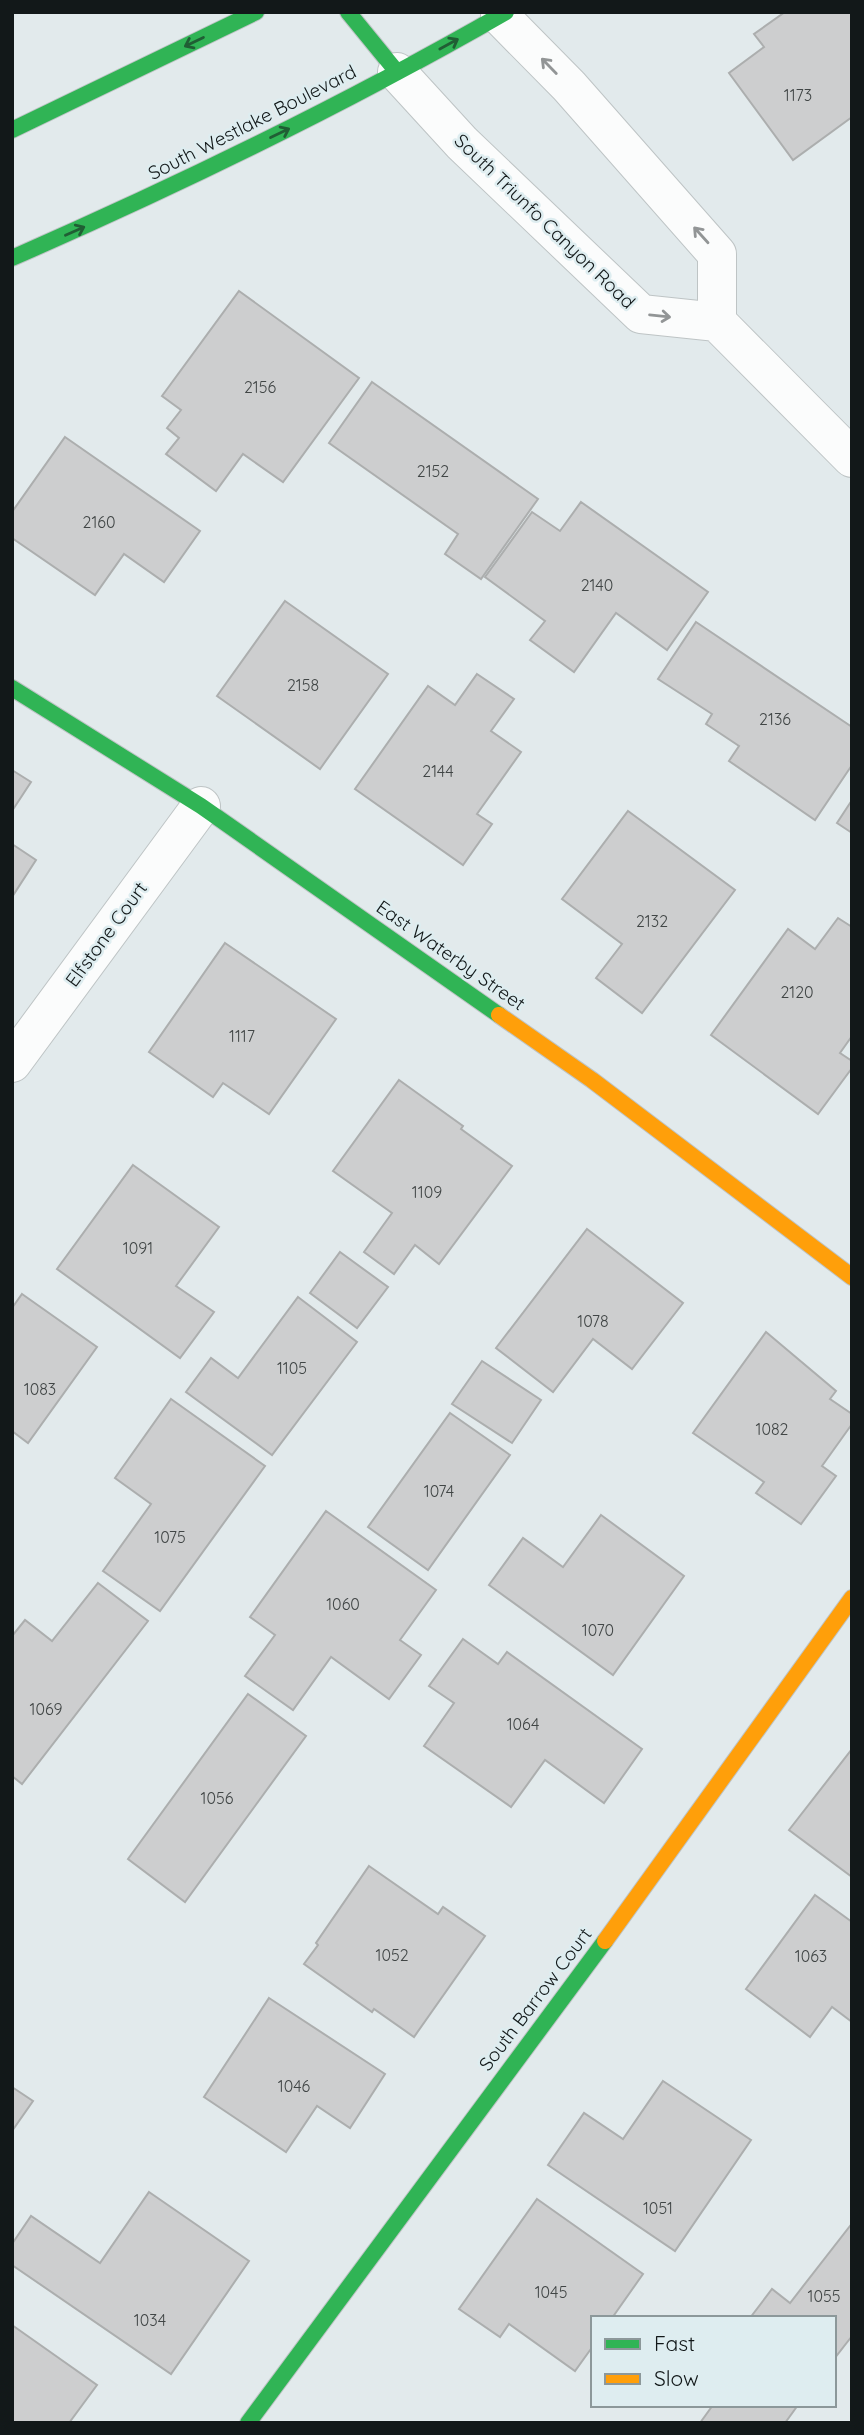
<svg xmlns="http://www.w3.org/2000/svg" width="864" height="2435" font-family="Quicksand,sans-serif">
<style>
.building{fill:#cdcecf;stroke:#acaeae;stroke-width:2}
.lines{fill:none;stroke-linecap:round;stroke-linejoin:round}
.street-casing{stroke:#bec4c5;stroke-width:40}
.fast-casing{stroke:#bec4c5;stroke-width:18}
.slow-casing{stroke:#bec4c5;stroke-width:18}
.street{stroke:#fbfcfc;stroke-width:38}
.fast{stroke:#30b455;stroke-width:16}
.slow{stroke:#ff9f0a;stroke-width:16}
.oneway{stroke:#205e34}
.oneway2{stroke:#929596}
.labels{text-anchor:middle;stroke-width:5;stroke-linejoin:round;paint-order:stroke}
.number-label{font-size:16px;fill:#414646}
.street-label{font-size:19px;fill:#121819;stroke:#deedf0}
</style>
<rect width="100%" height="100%" fill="#e2eaec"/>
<!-- building -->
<g class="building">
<path d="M 785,12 L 852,12 L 852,117 L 793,160 L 729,73 L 764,47 L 754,34 Z"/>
<path d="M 239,291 L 359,378 L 283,482 L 243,454 L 216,491 L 166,454 L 179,438 L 167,428 L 181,410 L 162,396 Z"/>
<path d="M 372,382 L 538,499 L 481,579 L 445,554 L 458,534 L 329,443 Z"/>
<path d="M 65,437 L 200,531 L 164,582 L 124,554 L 95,595 L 12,538 L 12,512 Z"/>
<path d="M 581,502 L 708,592 L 667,650 L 616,613 L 574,672 L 530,640 L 545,621 L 485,577 L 532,512 L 560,531 Z"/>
<path d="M 285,601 L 388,674 L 320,769 L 217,696 Z"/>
<path d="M 696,622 L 852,727 L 852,765 L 815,820 L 729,761 L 739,746 L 706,724 L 712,714 L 658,679 Z"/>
<path d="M 477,674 L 514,699 L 491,731 L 521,752 L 477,814 L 492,824 L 463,865 L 355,789 L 428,686 L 455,705 Z"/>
<path d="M 12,770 L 31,782 L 12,811 Z"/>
<path d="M 852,800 L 852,833 L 837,823 Z"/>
<path d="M 628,811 L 735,890 L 642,1013 L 596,978 L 622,944 L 562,899 Z"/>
<path d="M 12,844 L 36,860 L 12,897 Z"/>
<path d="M 838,918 L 852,927 L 852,1036 L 840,1053 L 852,1061 L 852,1068 L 818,1114 L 711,1035 L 788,929 L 815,949 Z"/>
<path d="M 225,943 L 336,1019 L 269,1114 L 223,1083 L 213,1097 L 149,1052 Z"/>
<path d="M 399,1080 L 463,1126 L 461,1129 L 512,1166 L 439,1264 L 415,1245 L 394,1274 L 364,1252 L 392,1213 L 333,1171 Z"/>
<path d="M 133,1165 L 219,1227 L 176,1286 L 214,1312 L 180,1358 L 57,1269 Z"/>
<path d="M 587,1229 L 683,1303 L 632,1369 L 593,1339 L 553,1392 L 496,1348 Z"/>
<path d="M 340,1252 L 388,1287 L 357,1328 L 310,1293 Z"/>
<path d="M 22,1294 L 97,1347 L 28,1443 L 12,1431 L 12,1308 Z"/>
<path d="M 298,1297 L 357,1342 L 272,1455 L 186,1392 L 211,1358 L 238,1378 Z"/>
<path d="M 766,1332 L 836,1391 L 830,1399 L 852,1414 L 852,1424 L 822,1466 L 836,1476 L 801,1524 L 756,1493 L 764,1482 L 693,1433 Z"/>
<path d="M 482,1361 L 541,1400 L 512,1443 L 452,1404 Z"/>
<path d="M 171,1399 L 265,1466 L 160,1611 L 103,1571 L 151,1504 L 115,1478 Z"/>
<path d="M 450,1413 L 510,1455 L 428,1570 L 368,1527 Z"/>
<path d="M 326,1511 L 436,1590 L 400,1640 L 421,1655 L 389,1699 L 331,1657 L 293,1710 L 245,1676 L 275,1635 L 250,1617 Z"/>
<path d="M 601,1515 L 684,1576 L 613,1675 L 489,1585 L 523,1538 L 563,1567 Z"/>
<path d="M 98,1583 L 148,1621 L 22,1784 L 12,1776 L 12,1636 L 25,1620 L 52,1641 Z"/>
<path d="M 463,1639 L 498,1664 L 507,1652 L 642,1749 L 604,1803 L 545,1760 L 511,1807 L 424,1746 L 454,1703 L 429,1686 Z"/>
<path d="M 248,1694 L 306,1736 L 185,1902 L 128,1859 Z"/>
<path d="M 852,1749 L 852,1877 L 789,1830 Z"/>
<path d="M 369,1866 L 438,1914 L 443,1907 L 485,1936 L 414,2037 L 374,2009 L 372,2012 L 304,1964 L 318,1945 L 316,1943 Z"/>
<path d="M 815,1895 L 852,1922 L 852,2022 L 832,2007 L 810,2037 L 746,1989 Z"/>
<path d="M 269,1998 L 385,2074 L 350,2128 L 317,2106 L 286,2152 L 204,2097 Z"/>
<path d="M 663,2081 L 751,2140 L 675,2251 L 548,2165 L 584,2113 L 623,2139 Z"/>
<path d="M 12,2087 L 33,2101 L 12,2131 Z"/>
<path d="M 149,2192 L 249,2261 L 171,2374 L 12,2265 L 12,2244 L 31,2216 L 100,2263 Z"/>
<path d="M 537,2199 L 643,2274 L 612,2318 L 593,2318 L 593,2346 L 575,2371 L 509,2324 L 500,2337 L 459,2309 Z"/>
<path d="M 850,2226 L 852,2228 L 852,2336 L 834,2359 L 834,2318 L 750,2318 L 772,2289 L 790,2303 Z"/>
<path d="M 12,2325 L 97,2385 L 69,2423 L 12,2423 Z"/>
<path d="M 713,2405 L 798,2405 L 785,2423 L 700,2423 Z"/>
</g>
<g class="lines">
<defs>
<g id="street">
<path d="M 500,16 L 569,86 L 717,254 L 717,322"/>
<path d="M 397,72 L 462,143 L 641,314 L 717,322 L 852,458"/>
<path d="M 12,1063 L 201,806"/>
</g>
<g id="fast">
<path d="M 348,12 L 397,72"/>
<path d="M 12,130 L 256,12"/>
<path d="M 12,258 C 181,184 346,104 506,12"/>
<path d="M 12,688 L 201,806 L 499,1015"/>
<path d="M 248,2423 L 605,1941"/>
</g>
<g id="slow">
<path d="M 499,1015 L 592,1080 L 852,1277"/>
<path d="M 605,1941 L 852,1598"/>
</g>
</defs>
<!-- street casing -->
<use href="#street" class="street-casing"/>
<!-- fast casing -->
<use href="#fast" class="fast-casing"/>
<!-- slow casing -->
<use href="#slow" class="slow-casing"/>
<!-- street -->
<use href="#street" class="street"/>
<!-- fast -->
<use href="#fast" class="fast"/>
<!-- slow -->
<use href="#slow" class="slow"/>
</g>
<!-- one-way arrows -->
<defs><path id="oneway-shaft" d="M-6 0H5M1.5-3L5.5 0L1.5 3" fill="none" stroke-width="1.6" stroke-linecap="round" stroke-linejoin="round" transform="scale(1.75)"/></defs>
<g class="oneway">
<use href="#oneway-shaft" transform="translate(194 42) rotate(154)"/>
<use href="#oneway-shaft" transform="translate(449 44) rotate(-29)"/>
<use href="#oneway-shaft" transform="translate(280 133) rotate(-26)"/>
<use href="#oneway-shaft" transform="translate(75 231) rotate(-24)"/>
</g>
<g class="oneway2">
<use href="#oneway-shaft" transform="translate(549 66) rotate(-134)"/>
<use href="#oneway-shaft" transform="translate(701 235) rotate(-132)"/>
<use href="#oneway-shaft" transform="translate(660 316) rotate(6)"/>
</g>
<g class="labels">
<!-- number labels -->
<g class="number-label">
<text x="798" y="101">1173</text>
<text x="260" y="393">2156</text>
<text x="433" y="477">2152</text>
<text x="99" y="528">2160</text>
<text x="597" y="591">2140</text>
<text x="303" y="691">2158</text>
<text x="775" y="725">2136</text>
<text x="438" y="777">2144</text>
<text x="652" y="927">2132</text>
<text x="797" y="998">2120</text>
<text x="242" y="1042">1117</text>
<text x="427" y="1198">1109</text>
<text x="138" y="1254">1091</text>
<text x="593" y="1327">1078</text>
<text x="292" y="1374">1105</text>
<text x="40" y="1395">1083</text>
<text x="772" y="1435">1082</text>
<text x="439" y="1497">1074</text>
<text x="170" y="1543">1075</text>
<text x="343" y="1610">1060</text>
<text x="598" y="1636">1070</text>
<text x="46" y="1715">1069</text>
<text x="523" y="1730">1064</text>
<text x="217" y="1804">1056</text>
<text x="392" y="1961">1052</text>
<text x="811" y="1962">1063</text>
<text x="294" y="2092">1046</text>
<text x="658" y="2214">1051</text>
<text x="551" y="2298">1045</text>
<text x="824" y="2302">1055</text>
<text x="150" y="2326">1034</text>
</g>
<!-- street labels -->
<g class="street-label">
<text transform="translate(252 122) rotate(-27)" y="7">South Westlake Boulevard</text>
<text transform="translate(545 221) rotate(44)" y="7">South Triunfo Canyon Road</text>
<text transform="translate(106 934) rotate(-54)" y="7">Elfstone Court</text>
<text transform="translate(451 955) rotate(35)" y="7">East Waterby Street</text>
<text transform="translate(535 1999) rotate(-53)" y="7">South Barrow Court</text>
</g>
</g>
<!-- border -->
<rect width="864" height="2435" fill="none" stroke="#121819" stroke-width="28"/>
<!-- legend -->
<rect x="591" y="2316" width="245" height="91" fill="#deedf0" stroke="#8c989a" stroke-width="2"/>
<rect x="605" y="2339" width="35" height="10" fill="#30b455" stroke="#8c989a" stroke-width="2"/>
<text x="654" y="2351" font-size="21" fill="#121819">Fast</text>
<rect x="605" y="2374" width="35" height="10" fill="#ff9f0a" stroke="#8c989a" stroke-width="2"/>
<text x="654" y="2386" font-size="21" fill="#121819">Slow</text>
</svg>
